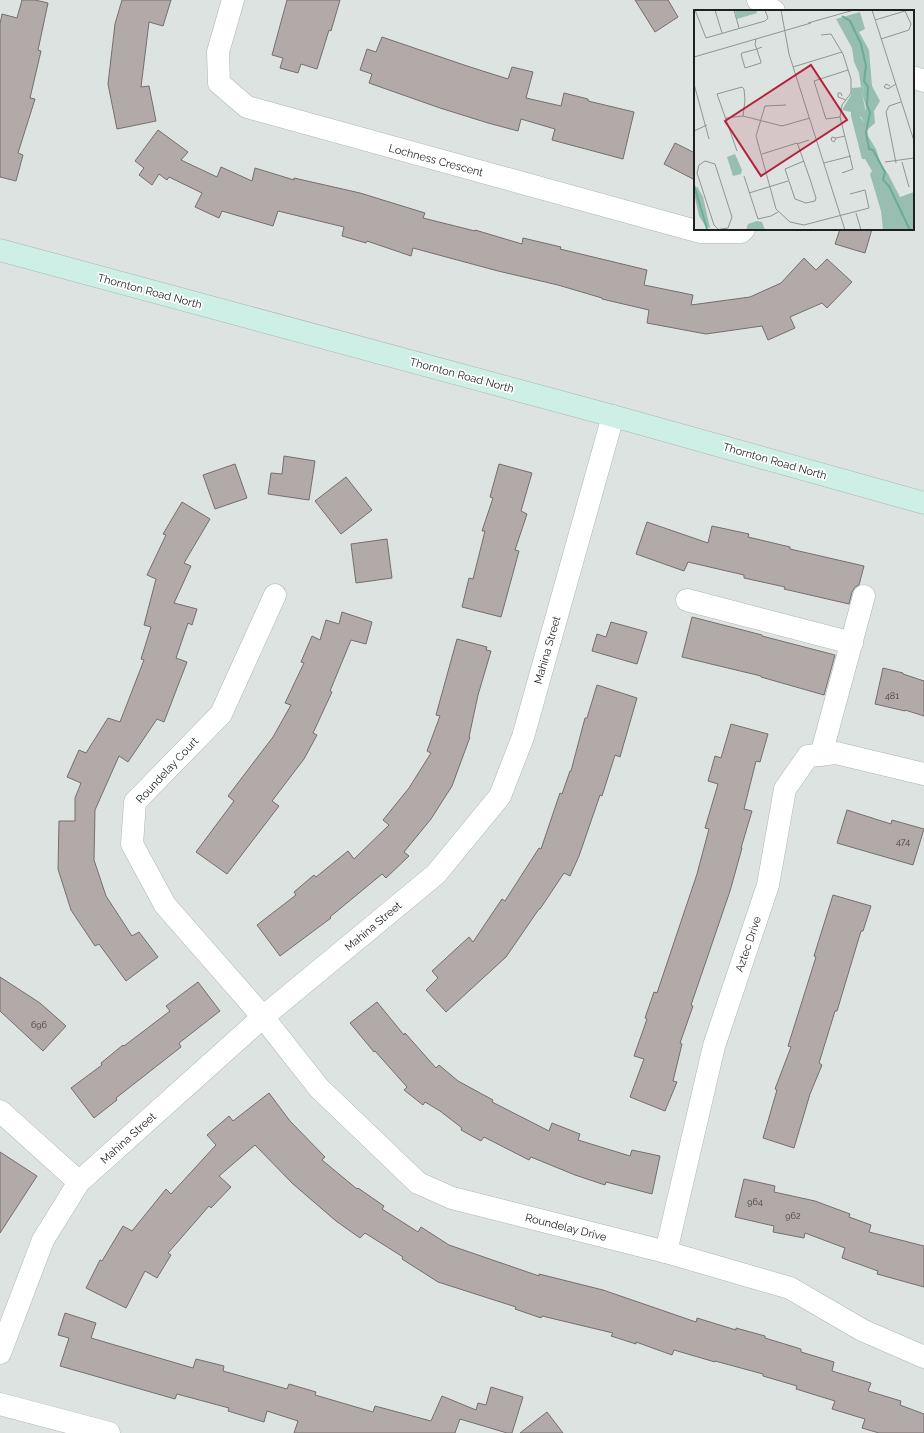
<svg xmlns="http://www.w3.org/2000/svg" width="924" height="1433" font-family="Raleway,sans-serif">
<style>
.building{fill:#b1aaa9;stroke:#756e6e}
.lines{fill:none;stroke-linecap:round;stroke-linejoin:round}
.street-casing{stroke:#aeb5b3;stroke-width:23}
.secondary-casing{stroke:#aeb5b3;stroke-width:23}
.street{stroke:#fff;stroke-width:22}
.secondary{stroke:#cdefe6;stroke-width:22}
.labels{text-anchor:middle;stroke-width:3.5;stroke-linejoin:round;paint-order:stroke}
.number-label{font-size:9px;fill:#424242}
.street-label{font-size:11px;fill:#1d201f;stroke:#fff}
.inset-river{fill:none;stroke:#6bab99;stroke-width:2}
.inset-road{fill:none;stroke:#909593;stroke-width:1}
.view{fill:#b4213a;fill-opacity:0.15;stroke:#b4213a;stroke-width:2}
.inset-edge{fill:none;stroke:#1d201f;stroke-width:2}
</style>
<rect width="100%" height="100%" fill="#dce3e1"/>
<!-- building -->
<g class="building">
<path d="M 22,0 L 35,0 L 48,3 L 38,50 L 41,51 L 30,98 L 35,99 L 18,153 L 23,155 L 16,181 L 0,177 L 0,24 L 2,14 L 17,18 Z"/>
<path d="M 122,0 L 171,0 L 163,26 L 149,22 L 141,87 L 149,86 L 156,121 L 117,129 L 108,84 L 115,24 Z"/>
<path d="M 287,0 L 340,0 L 331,31 L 329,30 L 317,69 L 301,64 L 298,73 L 280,68 L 283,58 L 272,55 Z"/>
<path d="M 635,0 L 668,0 L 678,17 L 655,32 Z"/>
<path d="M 382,37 L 467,66 L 508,79 L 512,67 L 533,72 L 526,98 L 561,106 L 564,93 L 588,99 L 588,101 L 634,112 L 623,159 L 552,140 L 555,129 L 521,119 L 518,131 L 488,123 L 440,108 L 369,83 L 372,74 L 360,70 L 367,49 L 376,52 Z"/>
<path d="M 158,130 L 188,152 L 181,160 L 217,177 L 221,167 L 252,181 L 255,168 L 294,180 L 294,178 L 360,193 L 425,213 L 423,218 L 475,231 L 475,230 L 522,244 L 523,238 L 561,247 L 560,249 L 647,270 L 644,285 L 693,295 L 691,305 L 750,297 L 781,283 L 804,258 L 816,270 L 827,259 L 852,282 L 827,308 L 822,303 L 790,317 L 795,328 L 768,340 L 762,326 L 706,334 L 647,323 L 649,310 L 602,299 L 602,298 L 558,285 L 498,271 L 413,248 L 411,256 L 367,241 L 366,243 L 342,236 L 344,227 L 278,211 L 273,226 L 222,211 L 219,218 L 195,207 L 202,193 L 169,177 L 167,180 L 159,174 L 152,185 L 139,175 L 144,168 L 135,161 Z"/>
<path d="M 675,143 L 695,153 L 695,180 L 664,164 Z"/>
<path d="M 840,229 L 872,229 L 865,253 L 835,244 Z"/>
<path d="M 284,456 L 315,461 L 309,500 L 268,494 L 271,473 L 282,474 Z"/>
<path d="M 235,464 L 247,498 L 215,509 L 203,475 Z"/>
<path d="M 499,464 L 532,473 L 521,511 L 527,514 L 515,550 L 519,551 L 501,617 L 462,607 L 469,578 L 473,579 L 485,531 L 482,531 L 493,498 L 490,497 Z"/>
<path d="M 346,477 L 372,510 L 341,534 L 315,501 Z"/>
<path d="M 182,502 L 210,519 L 184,563 L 191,566 L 174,603 L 197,609 L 192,625 L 188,623 L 176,658 L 187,662 L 164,722 L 157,719 L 128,762 L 119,756 L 95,810 L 94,860 L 106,896 L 132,936 L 139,932 L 158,957 L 126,981 L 99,944 L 95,946 L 71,910 L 58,869 L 59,821 L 75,821 L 75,798 L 81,783 L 67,777 L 79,750 L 86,753 L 108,718 L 120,722 L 144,660 L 141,659 L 151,627 L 144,625 L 156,579 L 147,575 L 166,535 L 163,534 Z"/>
<path d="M 647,522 L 708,543 L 712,526 L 749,534 L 748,537 L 790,547 L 790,549 L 864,566 L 859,585 L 855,587 L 852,592 L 849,604 L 784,589 L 785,587 L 744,578 L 744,575 L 688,562 L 684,571 L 636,554 Z"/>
<path d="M 387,539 L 392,578 L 356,583 L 351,544 Z"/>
<path d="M 342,612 L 372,622 L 366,644 L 351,640 L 330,691 L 332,692 L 313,733 L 317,735 L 304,759 L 272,801 L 279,806 L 227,874 L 196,852 L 234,801 L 228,796 L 273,737 L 291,705 L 285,703 L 304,663 L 301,662 L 312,636 L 320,640 L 326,620 L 339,624 Z"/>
<path d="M 692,617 L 762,635 L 762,636 L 835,655 L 824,695 L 761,677 L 761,676 L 682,657 Z"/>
<path d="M 611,622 L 647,632 L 637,664 L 592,651 L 597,634 L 606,637 Z"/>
<path d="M 457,639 L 487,647 L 486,650 L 491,651 L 478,695 L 469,737 L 470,737 L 452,786 L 431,819 L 404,852 L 409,856 L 386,878 L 382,874 L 330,917 L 331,918 L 280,956 L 257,925 L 296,895 L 294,892 L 314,875 L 316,877 L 348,851 L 354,859 L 389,825 L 383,820 L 409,788 L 431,753 L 427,751 L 440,716 L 436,715 Z"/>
<path d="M 883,668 L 903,673 L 903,674 L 924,681 L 924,716 L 905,710 L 905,711 L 875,704 Z"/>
<path d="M 597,685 L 637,698 L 620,757 L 615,755 L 602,796 L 600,795 L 579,856 L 570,876 L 564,873 L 540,909 L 539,909 L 506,957 L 446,1012 L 426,990 L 438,978 L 432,971 L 469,937 L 473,942 L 502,899 L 505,901 L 539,848 L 541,849 L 560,793 L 562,794 L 570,771 L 571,771 L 585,718 L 587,718 Z"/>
<path d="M 731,724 L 768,734 L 760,762 L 756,761 L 744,809 L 752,811 L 741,848 L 742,848 L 730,891 L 691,1005 L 693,1006 L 680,1043 L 682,1044 L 673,1081 L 677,1082 L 665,1111 L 630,1097 L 644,1059 L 634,1056 L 647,1019 L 645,1018 L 654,992 L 657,993 L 697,874 L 709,829 L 705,828 L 718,784 L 708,781 L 715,756 L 721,758 Z"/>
<path d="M 847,810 L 891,824 L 892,820 L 924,829 L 913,865 L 837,843 Z"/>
<path d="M 833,895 L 871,906 L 863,931 L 861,931 L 837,1011 L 835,1011 L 819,1063 L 822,1065 L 810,1094 L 794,1148 L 763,1138 L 777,1090 L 775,1089 L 791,1047 L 788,1046 L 816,957 L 814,956 Z"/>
<path d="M 0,977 L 40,1003 L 66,1026 L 43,1051 L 0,1011 Z"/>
<path d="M 198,982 L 220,1011 L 179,1043 L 181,1047 L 116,1098 L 117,1100 L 94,1118 L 71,1088 L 102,1065 L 101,1063 L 123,1045 L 124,1046 L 170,1011 L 166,1006 Z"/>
<path d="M 377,1002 L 404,1035 L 405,1033 L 436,1068 L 439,1065 L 458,1081 L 493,1100 L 492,1102 L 549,1131 L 552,1123 L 580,1134 L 578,1140 L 630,1156 L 632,1150 L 660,1156 L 652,1194 L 606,1182 L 605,1185 L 575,1175 L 531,1157 L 529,1160 L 484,1137 L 481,1141 L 461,1130 L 462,1128 L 440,1111 L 425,1102 L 423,1105 L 404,1090 L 407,1087 L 375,1051 L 374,1052 L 350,1023 Z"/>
<path d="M 269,1093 L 290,1121 L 325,1157 L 322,1160 L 357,1189 L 358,1188 L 384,1206 L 382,1209 L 418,1232 L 421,1227 L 449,1245 L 539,1276 L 539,1274 L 603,1290 L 696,1322 L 697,1318 L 736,1330 L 736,1328 L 765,1336 L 765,1338 L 801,1349 L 801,1352 L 834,1362 L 832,1371 L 871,1383 L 868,1391 L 901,1401 L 900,1405 L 924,1414 L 924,1433 L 879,1433 L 862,1428 L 865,1419 L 832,1409 L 835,1401 L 796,1389 L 797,1386 L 763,1376 L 763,1374 L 715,1361 L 715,1362 L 674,1350 L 672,1355 L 636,1342 L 636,1344 L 611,1336 L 613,1333 L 542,1316 L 541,1318 L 515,1309 L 516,1307 L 438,1282 L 402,1259 L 403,1257 L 365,1233 L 360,1238 L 336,1221 L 293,1184 L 255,1145 L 219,1176 L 231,1187 L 211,1208 L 209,1206 L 168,1253 L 171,1255 L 157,1278 L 145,1271 L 126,1308 L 86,1288 L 100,1260 L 102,1261 L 123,1226 L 132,1231 L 166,1189 L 171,1194 L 216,1145 L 207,1135 L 229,1116 L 233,1121 Z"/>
<path d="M 0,1152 L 37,1176 L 0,1233 Z"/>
<path d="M 744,1179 L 775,1186 L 774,1192 L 815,1201 L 850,1214 L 849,1217 L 871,1225 L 869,1232 L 924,1246 L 924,1287 L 877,1274 L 878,1271 L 842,1258 L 845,1248 L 805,1233 L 804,1238 L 773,1232 L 774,1226 L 735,1217 Z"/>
<path d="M 65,1313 L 96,1323 L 91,1338 L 193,1368 L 196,1359 L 224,1366 L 223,1371 L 287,1389 L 289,1384 L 316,1392 L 315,1395 L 373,1412 L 375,1406 L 431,1421 L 442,1396 L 476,1410 L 478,1403 L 486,1405 L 491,1387 L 523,1397 L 512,1433 L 507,1433 L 460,1419 L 455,1433 L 294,1433 L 298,1421 L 267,1411 L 264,1422 L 228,1411 L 229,1408 L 177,1394 L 175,1399 L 60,1366 L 69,1338 L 58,1335 Z"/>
<path d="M 547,1412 L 563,1433 L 520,1433 Z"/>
</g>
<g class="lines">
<defs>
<g id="street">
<path d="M 233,0 L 218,52 L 219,83 L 247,107 L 700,232 L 741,232 L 744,229"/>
<path d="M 758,0 L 774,11"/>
<path d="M 913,77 L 924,81"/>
<path d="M 275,595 L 221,714 L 135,802 L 132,844 L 165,905 L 263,1017 L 319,1088 L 418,1183 L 452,1198 L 666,1252 L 790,1288 L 862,1330 L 924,1357"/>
<path d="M 687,600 L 852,643"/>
<path d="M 821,755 L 864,596"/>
<path d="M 0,1111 L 79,1182"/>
<path d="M 666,1252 L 714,1046 L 768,885 L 785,789 L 808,756 L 836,753 L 924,774"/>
<path d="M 0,1353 L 43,1240 L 79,1182 L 263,1017 L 436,874 L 500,796 L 523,737 L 613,416"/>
<path d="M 0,1404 L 109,1433"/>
</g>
<path id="secondary" d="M 0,250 L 613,416 L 924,503"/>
</defs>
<!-- street casing -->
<use href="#street" class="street-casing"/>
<!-- secondary casing -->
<use href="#secondary" class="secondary-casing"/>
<!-- street -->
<use href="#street" class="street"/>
<!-- secondary -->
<use href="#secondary" class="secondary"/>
</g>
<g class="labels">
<!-- number labels -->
<g class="number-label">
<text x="892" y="699">481</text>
<text x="903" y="845">474</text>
<text x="39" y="1028">696</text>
<text x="755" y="1205">964</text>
<text x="793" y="1219">962</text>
</g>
<!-- street labels -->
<g class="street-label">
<text transform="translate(436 160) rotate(15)" y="4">Lochness Crescent</text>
<text transform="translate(150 291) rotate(15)" y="4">Thornton Road North</text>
<text transform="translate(462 375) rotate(15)" y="4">Thornton Road North</text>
<text transform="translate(775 461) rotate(16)" y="4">Thornton Road North</text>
<text transform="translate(547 650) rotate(-74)" y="4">Mahina Street</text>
<text transform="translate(167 770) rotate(-47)" y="4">Roundelay Court</text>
<text transform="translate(373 926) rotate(-40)" y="4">Mahina Street</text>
<text transform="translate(748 944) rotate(-71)" y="4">Aztec Drive</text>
<text transform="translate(128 1138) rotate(-42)" y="4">Mahina Street</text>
<text transform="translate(566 1227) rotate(14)" y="4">Roundelay Drive</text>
</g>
</g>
<!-- overview -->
<g transform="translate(694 10)">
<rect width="220" height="220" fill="#dce3e1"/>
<path d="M 166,2 L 171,19 L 165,22 L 175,40 L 178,76 L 186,91 L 180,101 L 181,113 L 173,120 L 174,126 L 182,139 L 187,155 L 194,164 L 206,187 L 201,208 L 187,201 L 176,164 L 178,161 L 171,149 L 168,149 L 157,106 L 165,106 L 170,112 L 172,97 L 168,84 L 170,77 L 167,77 L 165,63 L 160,52 L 158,38 L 142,9 ZM 3,176 L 9,187 L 16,218 L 12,217 L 5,206 L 0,183 ZM 63,211 L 68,212 L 71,220 L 52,220 L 54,214 Z" fill="#98beb2"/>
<path d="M 41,0 L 62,0 L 63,3 L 43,9 ZM 170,77 L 168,84 L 173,107 L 170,112 L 167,107 L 157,106 L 157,102 L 148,100 L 157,85 L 158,78 ZM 41,144 L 48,160 L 47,164 L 39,166 L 33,147 ZM 220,182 L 220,220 L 189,220 L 187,201 L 206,187 Z" fill="#98beb2"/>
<path d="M 220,187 L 220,205 L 214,207 L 209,190 Z" fill="#98beb2"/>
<path class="inset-river" d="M 148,6 L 156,11 L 167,34 L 172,56 L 170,71 L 174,77 L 173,95 L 176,102 L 172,123 L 175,139 L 179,140 L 191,162 L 189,170 L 195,176 L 216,220M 0,175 L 13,219"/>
<path class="inset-road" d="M 1,0 L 12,28 L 71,11 L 74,8 L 71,0M 21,0 L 28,23M 40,0 L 45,18M 87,0 L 95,44 L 151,220M 178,0 L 220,131M 181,10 L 211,1 L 217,14 L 215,20 L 187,29M 114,13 L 160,0M 127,25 L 137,24 L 149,44 L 157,69 L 157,83 L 148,95 L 146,107 L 159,159 L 148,163M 62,29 L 61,34 L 62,37 L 63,39 L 63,40 L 67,52 L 67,53 L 51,58 L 47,44 L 48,43 L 63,39 L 68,37M 0,47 L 117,13M 99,57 L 148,42M 0,74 L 15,129M 196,76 L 192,74 L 190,77 L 194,79 L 202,74M 148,86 L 147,83 L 144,83 L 144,87 L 152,90M 92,95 L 71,96 L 62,126 L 82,199 L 96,212 L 110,215 L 175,198 L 171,180 L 156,184M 146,107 L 132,109 L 120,71 L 154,60M 32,108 L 49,106 L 88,116 L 116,108M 0,121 L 13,115M 142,128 L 140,132 L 137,130 L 138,127 L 142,128 L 151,126M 103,134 L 115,130M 43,141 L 23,84 L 48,77 L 50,79 L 51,90 L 49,106M 68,144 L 103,133 L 104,135 L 116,169 L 122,188 L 121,191 L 112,193 L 101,189 L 91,159 L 110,151M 191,152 L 220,148M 208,152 L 215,177M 130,153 L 157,146M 202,153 L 192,102 L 195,96 L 207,92M 50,166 L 64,209 L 77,206 L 84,202M 55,183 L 94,171M 162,203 L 167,220M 21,220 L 34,218 L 38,207 L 21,154 L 11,151 L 5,155 L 3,163 L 20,215 L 24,219"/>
<path class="view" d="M 117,55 L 153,110 L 67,166 L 31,111 Z"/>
<rect width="220" height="220" class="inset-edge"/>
</g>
</svg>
